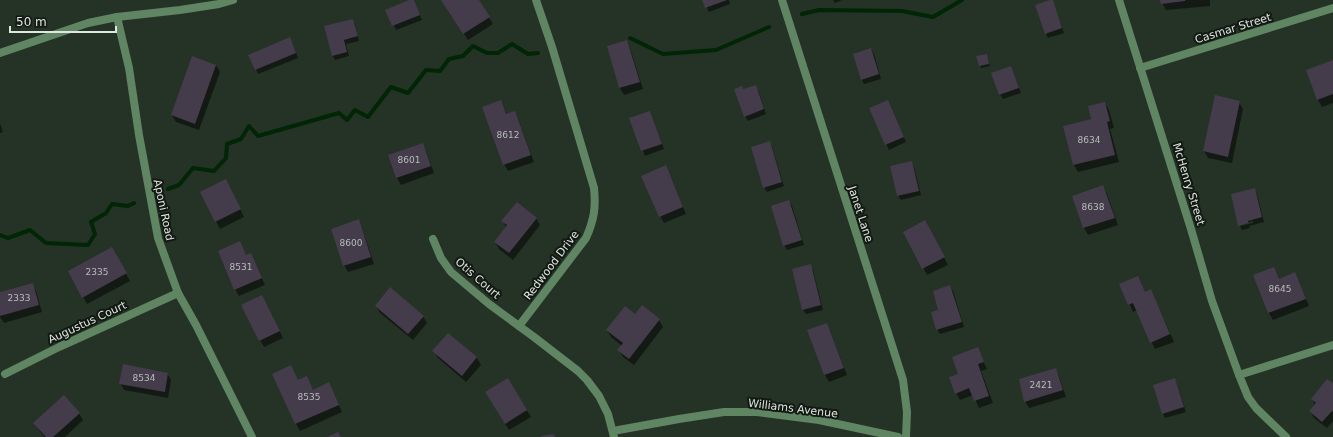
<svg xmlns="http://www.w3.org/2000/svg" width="1333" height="437" font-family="'DejaVu Sans',sans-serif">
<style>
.shadow{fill:#0007}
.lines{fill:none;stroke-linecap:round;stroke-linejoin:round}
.stream{stroke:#002605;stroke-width:4}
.building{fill:#443c4b}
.minor{stroke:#5f8562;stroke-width:8}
.labels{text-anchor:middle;stroke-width:4;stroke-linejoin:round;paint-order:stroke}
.number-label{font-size:9px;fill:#b8bcbb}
.street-label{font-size:11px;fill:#dfe7e0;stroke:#121812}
</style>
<rect width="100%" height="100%" fill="#253226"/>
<!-- shadow -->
<g class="shadow">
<path d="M 411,0 L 413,0 L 415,4 L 422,20 L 396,30 L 387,10 Z"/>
<path d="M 442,0 L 478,0 L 493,24 L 468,40 Z"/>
<path d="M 703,0 L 729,0 L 730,4 L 709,12 Z"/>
<path d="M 833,0 L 842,0 L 835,3 Z"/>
<path d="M 1161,0 L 1210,0 L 1210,6 L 1166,10 L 1162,3 Z"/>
<path d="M 1054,5 L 1064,33 L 1048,38 L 1046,34 Z"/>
<path d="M 352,20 L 355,24 L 359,41 L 346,44 L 349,56 L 335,60 L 332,55 Z"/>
<path d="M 626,41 L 630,48 L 643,89 L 624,95 L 620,88 L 608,46 Z"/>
<path d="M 292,43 L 298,58 L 258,74 L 249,55 Z"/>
<path d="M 871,49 L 874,54 L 881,79 L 864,84 L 862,80 Z"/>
<path d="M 978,57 L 987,57 L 990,66 L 981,68 Z"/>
<path d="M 1333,61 L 1333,103 L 1322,107 L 1318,100 L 1307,71 Z"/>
<path d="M 216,65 L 220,72 L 199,130 L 176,122 L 172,115 Z"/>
<path d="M 1011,67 L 1021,93 L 1003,99 L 1000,94 Z"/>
<path d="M 743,90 L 758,90 L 766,114 L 748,121 L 745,116 Z"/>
<path d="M 500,101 L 507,115 L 514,112 L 518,119 L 534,162 L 508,171 L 504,164 Z"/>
<path d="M 1239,102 L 1243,109 L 1232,163 L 1208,158 L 1204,151 Z"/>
<path d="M 1105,103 L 1109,110 L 1114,128 L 1110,129 L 1119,162 L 1078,172 L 1074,165 L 1064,126 L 1092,119 Z"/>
<path d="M 890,106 L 906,142 L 889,150 L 870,109 Z"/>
<path d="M 650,112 L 664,149 L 645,156 L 630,119 Z"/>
<path d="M 0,123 L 3,132 L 0,133 Z"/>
<path d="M 769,143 L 772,147 L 784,186 L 767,192 L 764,187 Z"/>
<path d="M 422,144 L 426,151 L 434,173 L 401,185 L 397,178 L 389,155 Z"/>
<path d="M 911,162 L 914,167 L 921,195 L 901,200 L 898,196 Z"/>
<path d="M 669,173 L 686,214 L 664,223 L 660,216 Z"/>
<path d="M 230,187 L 244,217 L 220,229 L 201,193 Z"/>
<path d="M 1103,187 L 1107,194 L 1118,225 L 1088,235 L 1084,228 L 1073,197 Z"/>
<path d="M 1254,189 L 1257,194 L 1264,222 L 1249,226 L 1250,228 L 1242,230 L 1240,226 L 1253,223 L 1253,221 L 1239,224 Z"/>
<path d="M 789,201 L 792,206 L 804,245 L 787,250 L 784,245 Z"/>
<path d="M 536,218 L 540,225 L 513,260 L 499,249 L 495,242 L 506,227 L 503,221 Z"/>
<path d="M 358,221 L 362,228 L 374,264 L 348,272 L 344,265 Z"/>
<path d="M 929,229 L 948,265 L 927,275 L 905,232 Z"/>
<path d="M 240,243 L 246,256 L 251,254 L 265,285 L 239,296 L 235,289 Z"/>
<path d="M 112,249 L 130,281 L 87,304 L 69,272 Z"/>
<path d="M 810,265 L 813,270 L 823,310 L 806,314 L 803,310 Z"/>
<path d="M 1274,268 L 1279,280 L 1295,274 L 1309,306 L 1273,320 L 1269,313 L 1255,276 Z"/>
<path d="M 1138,278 L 1145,293 L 1154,297 L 1174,342 L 1155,349 L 1137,310 L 1133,312 L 1121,285 Z"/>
<path d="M 32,284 L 36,291 L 42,312 L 4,323 L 0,317 L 0,293 Z"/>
<path d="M 950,287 L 953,291 L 964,327 L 940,334 L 937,329 L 940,310 Z"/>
<path d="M 266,303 L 283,338 L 264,347 L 260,340 Z"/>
<path d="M 376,306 L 423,316 L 427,323 L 413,340 L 380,313 Z"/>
<path d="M 642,306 L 659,320 L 663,327 L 634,365 L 623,357 L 619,350 L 622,346 L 611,337 L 607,330 L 635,315 Z"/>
<path d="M 826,324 L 830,331 L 847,375 L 829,382 L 825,375 Z"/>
<path d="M 448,334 L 477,358 L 481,365 L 466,382 L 438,358 L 434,351 Z"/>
<path d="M 977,348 L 987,369 L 981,371 L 993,403 L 979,408 L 973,395 L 960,400 L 956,393 Z"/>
<path d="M 1055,369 L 1059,376 L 1066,397 L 1029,408 L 1025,401 Z"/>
<path d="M 167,373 L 171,380 L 168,398 L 124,390 L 120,383 Z"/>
<path d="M 1174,379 L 1177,384 L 1186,412 L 1165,418 L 1163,414 L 1154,386 Z"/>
<path d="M 507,380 L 531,417 L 509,430 L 486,393 Z"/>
<path d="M 298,381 L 313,391 L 332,391 L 342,412 L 300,431 L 296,424 Z"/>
<path d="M 1333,385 L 1333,421 L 1327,428 L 1314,418 L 1310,411 L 1315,405 L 1312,399 Z"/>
<path d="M 79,413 L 83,420 L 65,437 L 44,437 L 34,423 Z"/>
</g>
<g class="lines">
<!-- stream -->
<g class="stream">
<path d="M 802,14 L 819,10 L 902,11 L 933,17 L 962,0"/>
<path d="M 630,38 L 663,54 L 716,50 L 769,27"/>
<path d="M 168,189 L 179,185 L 193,168 L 214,171 L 226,158 L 227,144 L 241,139 L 249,126 L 258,136 L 339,113 L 347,120 L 355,110 L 368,117 L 391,87 L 408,93 L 426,70 L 440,71 L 449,59 L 463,56 L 473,46 L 487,53 L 498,53 L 512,44 L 528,54 L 538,53"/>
<path d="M 0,235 L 8,238 L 30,230 L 46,243 L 88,245 L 95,234 L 91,222 L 106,213 L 112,204 L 128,206 L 134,203"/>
</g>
</g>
<!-- building -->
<g class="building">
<path d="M 409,0 L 414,0 L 420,15 L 392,26 L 385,10 Z"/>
<path d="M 441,0 L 479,0 L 490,17 L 463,34 Z"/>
<path d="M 702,0 L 727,0 L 705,8 Z"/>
<path d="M 1050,0 L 1053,0 L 1062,28 L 1045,34 L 1035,5 Z"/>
<path d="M 1160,0 L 1185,0 L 1185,1 L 1161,4 Z"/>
<path d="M 353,19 L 358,36 L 344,40 L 347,52 L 332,56 L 324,26 Z"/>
<path d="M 290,37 L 296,53 L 255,70 L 248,55 Z"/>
<path d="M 627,40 L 640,82 L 619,88 L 607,46 Z"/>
<path d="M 871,48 L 879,74 L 861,80 L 853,54 Z"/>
<path d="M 987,54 L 989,64 L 979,66 L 976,56 Z"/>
<path d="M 192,56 L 216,65 L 195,124 L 171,115 Z"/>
<path d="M 1333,60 L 1333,94 L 1317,100 L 1306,70 Z"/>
<path d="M 1011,66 L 1019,88 L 999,95 L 991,73 Z"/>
<path d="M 756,85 L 764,109 L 744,117 L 734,89 L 742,86 L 743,89 Z"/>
<path d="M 1215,95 L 1240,101 L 1228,157 L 1203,151 Z"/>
<path d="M 501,100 L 506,114 L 515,111 L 531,155 L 503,165 L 482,107 Z"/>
<path d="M 888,100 L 904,137 L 885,145 L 869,108 Z"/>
<path d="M 1105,102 L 1110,121 L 1107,122 L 1115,155 L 1073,165 L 1063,126 L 1091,119 L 1088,106 Z"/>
<path d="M 650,111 L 662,144 L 641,151 L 629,118 Z"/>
<path d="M 770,141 L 782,182 L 763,188 L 751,147 Z"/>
<path d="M 423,143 L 431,166 L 396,178 L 388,155 Z"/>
<path d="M 912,161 L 919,191 L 897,196 L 890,166 Z"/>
<path d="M 666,165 L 683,207 L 659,217 L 641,176 Z"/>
<path d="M 226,179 L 241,209 L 215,222 L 200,192 Z"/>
<path d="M 1103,185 L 1115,218 L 1083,228 L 1072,196 Z"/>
<path d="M 1255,188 L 1262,217 L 1248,221 L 1248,223 L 1238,226 L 1231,194 Z"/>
<path d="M 789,200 L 802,240 L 783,246 L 771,206 Z"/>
<path d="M 517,202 L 537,218 L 509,253 L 494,242 L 507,225 L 501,221 Z"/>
<path d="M 359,219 L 371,257 L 343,266 L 331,229 Z"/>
<path d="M 925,220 L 945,257 L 922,269 L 903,232 Z"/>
<path d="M 240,241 L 246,255 L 251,253 L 262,278 L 234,290 L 218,251 Z"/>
<path d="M 112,247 L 127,273 L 82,298 L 68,271 Z"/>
<path d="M 811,264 L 821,305 L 802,310 L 792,269 Z"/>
<path d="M 1274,267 L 1279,279 L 1295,272 L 1306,299 L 1268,313 L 1253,275 Z"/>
<path d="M 1138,276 L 1145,292 L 1151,289 L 1170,334 L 1150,343 L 1133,303 L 1128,305 L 1119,284 Z"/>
<path d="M 33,283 L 39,305 L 0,316 L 0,292 Z"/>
<path d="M 950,285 L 962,322 L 936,330 L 931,312 L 938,310 L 933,291 Z"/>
<path d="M 390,287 L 424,316 L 408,334 L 375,306 Z"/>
<path d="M 262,295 L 280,331 L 259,341 L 241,305 Z"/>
<path d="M 642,305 L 660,319 L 629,359 L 617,350 L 623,343 L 606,330 L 625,306 L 635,314 Z"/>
<path d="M 827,323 L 844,368 L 824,375 L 807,330 Z"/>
<path d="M 448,333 L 477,357 L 462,376 L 432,351 Z"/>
<path d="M 978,347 L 984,362 L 978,364 L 989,396 L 974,401 L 969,388 L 955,394 L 949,377 L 958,374 L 952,357 Z"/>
<path d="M 123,364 L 168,373 L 165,392 L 119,384 Z"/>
<path d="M 291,365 L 298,380 L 307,376 L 313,390 L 329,382 L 339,405 L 295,424 L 272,374 Z"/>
<path d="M 1056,368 L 1063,390 L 1024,402 L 1019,379 Z"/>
<path d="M 508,378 L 527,410 L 505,424 L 485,392 Z"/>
<path d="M 1175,378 L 1184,407 L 1162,414 L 1153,385 Z"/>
<path d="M 1327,379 L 1333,383 L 1333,412 L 1332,411 L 1322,422 L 1309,411 L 1316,403 L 1311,399 Z"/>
<path d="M 64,395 L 80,413 L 53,437 L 46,437 L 33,423 Z"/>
<path d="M 338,432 L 341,437 L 327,437 Z"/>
<path d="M 554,434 L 555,437 L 541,437 L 541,436 Z"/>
</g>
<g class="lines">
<!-- minor -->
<g class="minor">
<path d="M 782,0 L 903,380 L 907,412 L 906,437"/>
<path d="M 1119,0 L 1191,229 L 1212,301 L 1239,375 L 1248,397 L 1256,408 L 1286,437"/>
<path d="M 117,17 L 129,68 L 139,135 L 158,238 L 178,293 L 196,325 L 252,437"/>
<path d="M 0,53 L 88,23 L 117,17 L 180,10 L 219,4 L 233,0"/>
<path d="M 1140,68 L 1333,8"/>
<path d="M 433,239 L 441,258 L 451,272 L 489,304 L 534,337 L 578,371 L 587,380 L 599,396 L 608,414 L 614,437"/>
<path d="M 519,326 L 586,238 C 594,220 596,208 594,188 L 552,47 L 536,0"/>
<path d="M 5,374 L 59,347 L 178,293"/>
<path d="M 1239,375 L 1333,345"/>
<path d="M 613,431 L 679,419 L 724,412 L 757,412 L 819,420 L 898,437"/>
</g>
</g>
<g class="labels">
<!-- number labels -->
<g class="number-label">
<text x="508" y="138">8612</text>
<text x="1089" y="143">8634</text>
<text x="409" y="163">8601</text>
<text x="1093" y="210">8638</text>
<text x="351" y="246">8600</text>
<text x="241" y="270">8531</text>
<text x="97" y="275">2335</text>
<text x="1280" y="292">8645</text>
<text x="19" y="301">2333</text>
<text x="144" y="381">8534</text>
<text x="1041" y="388">2421</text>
<text x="309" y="400">8535</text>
</g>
<!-- street labels -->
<g class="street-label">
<text transform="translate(1233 28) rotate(-17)" y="4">Casmar Street</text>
<text transform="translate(1189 184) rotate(73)" y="4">McHenry Street</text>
<text transform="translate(164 210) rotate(78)" y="4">Aponi Road</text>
<text transform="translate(861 214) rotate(72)" y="4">Janet Lane</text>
<text transform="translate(551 265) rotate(-53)" y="4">Redwood Drive</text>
<text transform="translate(478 278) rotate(41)" y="4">Otis Court</text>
<text transform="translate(87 322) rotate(-25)" y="4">Augustus Court</text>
<text transform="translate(793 408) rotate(7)" y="4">Williams Avenue</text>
</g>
</g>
<!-- scale -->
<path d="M10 26v6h106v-6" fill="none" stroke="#dfe7e0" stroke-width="2"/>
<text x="16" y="26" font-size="12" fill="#dfe7e0" stroke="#121812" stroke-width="3" paint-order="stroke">50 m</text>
</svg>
